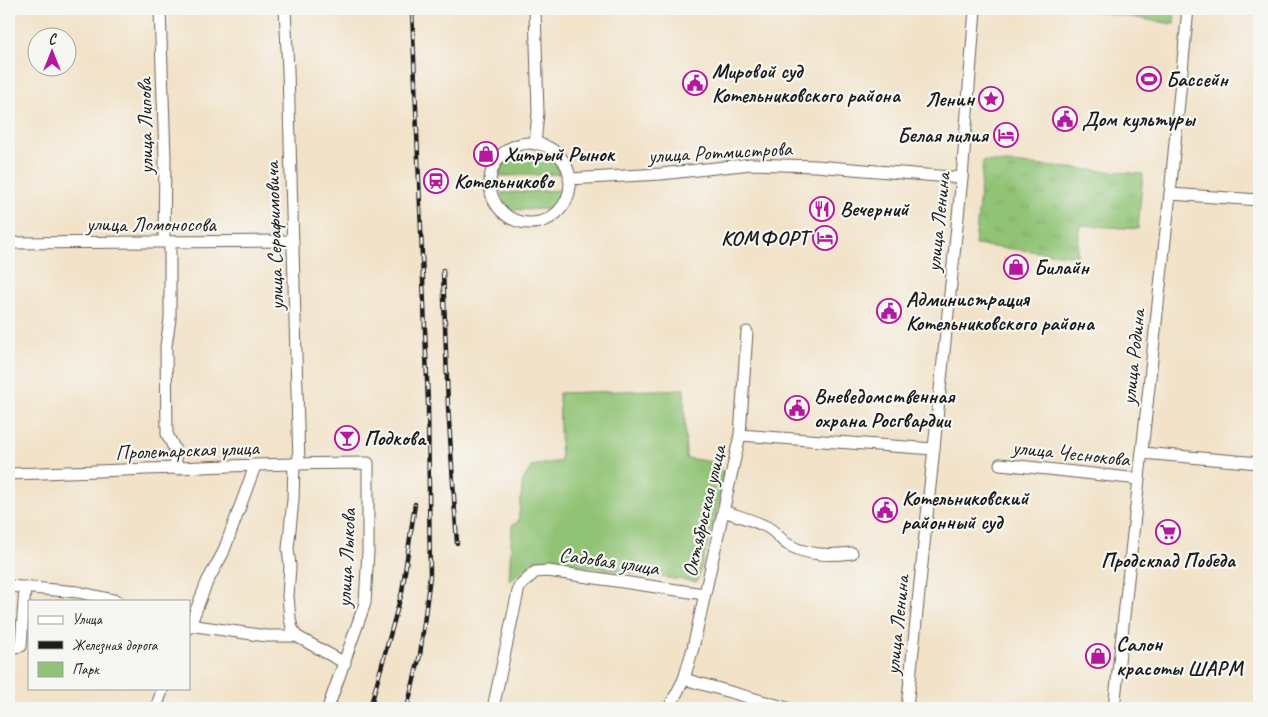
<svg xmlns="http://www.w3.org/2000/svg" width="1268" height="717" font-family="Caveat,sans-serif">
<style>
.grass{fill:url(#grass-tufts);stroke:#567048}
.park{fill:#90c375;stroke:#567048}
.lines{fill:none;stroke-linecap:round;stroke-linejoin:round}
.minor-casing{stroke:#676158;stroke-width:13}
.minor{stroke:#fff;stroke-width:11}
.rail-casing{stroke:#1c1c1c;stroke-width:4.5}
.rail{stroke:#f6f6f2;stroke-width:2.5;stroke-dasharray:8;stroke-linecap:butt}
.labels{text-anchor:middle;stroke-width:4.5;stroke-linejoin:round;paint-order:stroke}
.poi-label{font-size:21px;font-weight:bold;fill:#1c1c1c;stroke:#f6f6f2;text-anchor:start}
.street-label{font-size:21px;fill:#1c1c1c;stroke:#f6f6f2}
</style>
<defs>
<pattern id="grass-tufts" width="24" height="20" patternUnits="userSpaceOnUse" patternTransform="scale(1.25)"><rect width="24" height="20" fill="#90c375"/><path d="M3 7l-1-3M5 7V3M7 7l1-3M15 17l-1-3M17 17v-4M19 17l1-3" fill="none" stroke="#7ca765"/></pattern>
</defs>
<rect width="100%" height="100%" fill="#f6f6f2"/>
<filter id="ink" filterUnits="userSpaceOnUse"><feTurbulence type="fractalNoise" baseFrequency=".02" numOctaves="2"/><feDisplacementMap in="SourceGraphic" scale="10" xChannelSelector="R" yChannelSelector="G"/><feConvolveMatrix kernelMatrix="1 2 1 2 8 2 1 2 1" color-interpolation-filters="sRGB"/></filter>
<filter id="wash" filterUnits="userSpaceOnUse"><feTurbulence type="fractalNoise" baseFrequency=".0096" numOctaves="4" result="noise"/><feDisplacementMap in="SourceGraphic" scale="20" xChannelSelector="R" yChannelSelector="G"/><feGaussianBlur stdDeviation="1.12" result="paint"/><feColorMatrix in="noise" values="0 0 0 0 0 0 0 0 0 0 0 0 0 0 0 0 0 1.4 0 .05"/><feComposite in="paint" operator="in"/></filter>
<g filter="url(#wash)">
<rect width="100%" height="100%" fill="#f2e2c8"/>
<!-- grass -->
<path class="grass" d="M 983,161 L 1143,174 L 1138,229 L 1080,225 L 1077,256 L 975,245 Z"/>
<!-- park -->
<g class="park">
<path d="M 1079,9 L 1175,9 L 1174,24 Z"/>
<path d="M 552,156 L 557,166 L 559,174 L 500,176 L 500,171 L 506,158 Z"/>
<path d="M 559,190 L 559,197 L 555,209 L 510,210 L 506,207 L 501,193 Z"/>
<path d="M 684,389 L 686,458 L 719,463 L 719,469 L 725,473 L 722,491 L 697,582 L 536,560 L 509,581 L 512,525 L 518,522 L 523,480 L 532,466 L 561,461 L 559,393 Z"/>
</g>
</g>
<g filter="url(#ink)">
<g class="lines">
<defs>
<g id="minor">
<path d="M 160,9 L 165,157 L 164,242"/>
<path d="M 285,9 L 288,70 L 299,463"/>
<path d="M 535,9 L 538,113 L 535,144"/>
<circle cx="530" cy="183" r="40"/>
<path d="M 569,179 L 661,174 L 751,164 L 816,166 L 962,178"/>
<path d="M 1170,194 L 1259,200"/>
<path d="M 170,242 L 170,319 L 166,346 L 167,434 L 174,448 L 177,469"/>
<path d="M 9,243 L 293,241"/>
<path d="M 740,435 L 934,449"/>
<path d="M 1142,453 L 1259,463"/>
<path d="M 294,463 L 293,500 L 288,549 L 290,566 L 288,596 L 290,618 L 292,628 L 296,636"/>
<path d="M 1000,464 L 1139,479"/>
<path d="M 9,474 C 128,471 248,463 368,463 L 368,551 L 365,603 L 328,708"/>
<path d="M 723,511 C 738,516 753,520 767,527 C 775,531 780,539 787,544 C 807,556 830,556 852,553"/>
<path d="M 9,586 L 78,592 L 118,601"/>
<path d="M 189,625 L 266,636 L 296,636 L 345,663"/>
<path d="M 189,628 L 207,582 L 223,553 L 255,466"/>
<path d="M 9,648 L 21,646 L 25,587"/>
<path d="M 684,679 L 787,708"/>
<path d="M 156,708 L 163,688"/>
<path d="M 493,708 L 519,587 L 535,572 L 548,571 L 704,594"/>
<path d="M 669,708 L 684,679 L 693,648 L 740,435 L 747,332"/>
<path d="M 907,708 L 962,178 L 975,9"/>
<path d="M 1114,708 L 1170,194 L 1188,9"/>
</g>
</defs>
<!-- minor casing -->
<use href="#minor" class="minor-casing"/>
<!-- minor -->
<use href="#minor" class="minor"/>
<defs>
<g id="rail">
<path d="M 443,270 L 448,406 L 457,543"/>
<path d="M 370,708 L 402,592 L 415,504"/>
<path d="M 407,708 L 420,655 L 430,576 L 428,403 L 412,9"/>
</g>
</defs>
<!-- rail casing -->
<use href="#rail" class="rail-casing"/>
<!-- rail -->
<use href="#rail" class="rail"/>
</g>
</g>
<!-- icons -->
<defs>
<symbol id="stadium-ring" viewBox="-11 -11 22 22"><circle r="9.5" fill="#f6f6f2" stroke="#b5179e" stroke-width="1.5"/><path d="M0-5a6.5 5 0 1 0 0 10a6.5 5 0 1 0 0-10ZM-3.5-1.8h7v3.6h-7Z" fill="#b5179e"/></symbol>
<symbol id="civic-ring" viewBox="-11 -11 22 22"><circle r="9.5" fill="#f6f6f2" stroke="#b5179e" stroke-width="1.5"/><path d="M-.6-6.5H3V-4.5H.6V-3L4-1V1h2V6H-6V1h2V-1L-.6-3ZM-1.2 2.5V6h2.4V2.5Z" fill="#b5179e"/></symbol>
<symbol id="sight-ring" viewBox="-11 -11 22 22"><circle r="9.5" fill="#f6f6f2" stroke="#b5179e" stroke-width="1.5"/><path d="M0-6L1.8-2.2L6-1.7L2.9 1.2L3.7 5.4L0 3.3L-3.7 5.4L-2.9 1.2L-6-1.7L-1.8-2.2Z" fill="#b5179e"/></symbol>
<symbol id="hotel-ring" viewBox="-11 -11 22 22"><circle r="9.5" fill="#f6f6f2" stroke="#b5179e" stroke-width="1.5"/><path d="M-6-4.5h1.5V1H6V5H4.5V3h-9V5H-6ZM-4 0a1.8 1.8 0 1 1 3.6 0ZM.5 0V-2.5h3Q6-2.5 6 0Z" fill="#b5179e"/></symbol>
<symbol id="shop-ring" viewBox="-11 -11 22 22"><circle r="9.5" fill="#f6f6f2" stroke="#b5179e" stroke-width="1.5"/><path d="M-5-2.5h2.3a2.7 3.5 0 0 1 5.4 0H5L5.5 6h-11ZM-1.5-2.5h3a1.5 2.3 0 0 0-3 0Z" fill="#b5179e"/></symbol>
<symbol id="station-ring" viewBox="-11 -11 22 22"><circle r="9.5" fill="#f6f6f2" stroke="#b5179e" stroke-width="1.5"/><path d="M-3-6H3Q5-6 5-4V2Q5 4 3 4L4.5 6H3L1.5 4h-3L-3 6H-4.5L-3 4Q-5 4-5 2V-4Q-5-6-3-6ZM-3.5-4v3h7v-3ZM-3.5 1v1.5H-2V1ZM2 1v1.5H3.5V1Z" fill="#b5179e"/></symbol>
<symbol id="restaurant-ring" viewBox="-11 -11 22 22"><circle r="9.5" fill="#f6f6f2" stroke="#b5179e" stroke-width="1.5"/><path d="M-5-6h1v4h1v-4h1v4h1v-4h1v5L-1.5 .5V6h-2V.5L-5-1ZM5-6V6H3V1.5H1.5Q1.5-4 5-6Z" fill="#b5179e"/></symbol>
<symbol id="bar-ring" viewBox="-11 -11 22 22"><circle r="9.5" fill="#f6f6f2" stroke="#b5179e" stroke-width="1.5"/><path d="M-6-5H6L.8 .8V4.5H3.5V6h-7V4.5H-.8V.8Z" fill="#b5179e"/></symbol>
<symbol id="supermarket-ring" viewBox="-11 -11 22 22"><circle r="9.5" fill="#f6f6f2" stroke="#b5179e" stroke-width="1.5"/><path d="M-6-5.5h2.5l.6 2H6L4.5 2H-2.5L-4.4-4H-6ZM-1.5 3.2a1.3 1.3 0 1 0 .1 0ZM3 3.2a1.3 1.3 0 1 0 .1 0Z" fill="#b5179e"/></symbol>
</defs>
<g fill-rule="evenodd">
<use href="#stadium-ring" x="1135" y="65" width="28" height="28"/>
<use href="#civic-ring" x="681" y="69" width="28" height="28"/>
<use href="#sight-ring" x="977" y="85" width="28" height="28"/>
<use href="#civic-ring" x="1051" y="105" width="28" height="28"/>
<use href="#hotel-ring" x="992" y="121" width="28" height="28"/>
<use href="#shop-ring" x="472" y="140" width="28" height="28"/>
<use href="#station-ring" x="422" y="167" width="28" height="28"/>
<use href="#restaurant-ring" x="808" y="195" width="28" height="28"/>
<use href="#hotel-ring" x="811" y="224" width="28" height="28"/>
<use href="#shop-ring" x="1002" y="253" width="28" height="28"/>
<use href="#civic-ring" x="875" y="297" width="28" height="28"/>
<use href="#civic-ring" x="783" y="394" width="28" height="28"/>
<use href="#bar-ring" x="333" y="424" width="28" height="28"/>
<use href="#civic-ring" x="871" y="496" width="28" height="28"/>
<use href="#supermarket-ring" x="1154" y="518" width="28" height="28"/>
<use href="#shop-ring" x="1084" y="642" width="28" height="28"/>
</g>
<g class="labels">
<!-- poi labels -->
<g class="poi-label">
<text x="712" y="78">Мировой суд<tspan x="712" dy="24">Котельниковского района</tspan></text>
<text x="1166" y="86">Бассейн</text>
<text x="974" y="106" text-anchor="end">Ленин</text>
<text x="1082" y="126">Дом культуры</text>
<text x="988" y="142" text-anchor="end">Белая лилия</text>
<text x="504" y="161">Хитрый Рынок</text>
<text x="454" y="188">Котельниково</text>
<text x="840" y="216">Вечерний</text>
<text x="808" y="245" text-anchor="end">КОМФОРТ</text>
<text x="1034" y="274">Билайн</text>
<text x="906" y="306">Администрация<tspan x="906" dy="24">Котельниковского района</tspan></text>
<text x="814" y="403">Вневедомственная<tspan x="814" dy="24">охрана Росгвардии</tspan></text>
<text x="364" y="445">Подкова</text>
<text x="902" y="505">Котельниковский<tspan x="902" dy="24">районный суд</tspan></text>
<text x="1168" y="567" text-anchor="middle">Продсклад Победа</text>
<text x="1116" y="651">Салон<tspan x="1116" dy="24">красоты ШАРМ</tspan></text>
</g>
<!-- street labels -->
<g class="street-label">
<text transform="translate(145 126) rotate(-91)" y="7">улица Липова</text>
<text transform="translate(720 152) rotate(-3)" y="7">улица Ротмистрова</text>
<text transform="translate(938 222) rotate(-84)" y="7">улица Ленина</text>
<text x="151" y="231">улица Ломоносова</text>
<text transform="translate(274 236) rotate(-92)" y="7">улица Серафимовича</text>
<text transform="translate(1133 357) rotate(-84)" y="7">улица Родина</text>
<text transform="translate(187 450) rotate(-2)" y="7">Пролетарская улица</text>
<text transform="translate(1071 453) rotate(6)" y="7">улица Чеснокова</text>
<text transform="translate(704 511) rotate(-77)" y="7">Октябрьская улица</text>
<text transform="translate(346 558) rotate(-87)" y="7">улица Лыкова</text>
<text transform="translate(609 561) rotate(8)" y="7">Садовая улица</text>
<text transform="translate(897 625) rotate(-84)" y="7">улица Ленина</text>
</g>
</g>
<!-- margin -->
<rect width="1268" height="717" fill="none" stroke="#f6f6f2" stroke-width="30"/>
<!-- legend -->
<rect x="28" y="600" width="162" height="90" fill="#f6f6f2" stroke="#9f9f9c"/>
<rect x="38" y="616" width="25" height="8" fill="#ffffff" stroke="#9f9f9c"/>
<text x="72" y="624" font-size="15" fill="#1c1c1c">Улица</text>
<rect x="38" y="641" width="25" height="8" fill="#1c1c1c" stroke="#9f9f9c"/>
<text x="72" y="650" font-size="15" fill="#1c1c1c">Железная дорога</text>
<rect x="38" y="662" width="25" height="15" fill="#90c375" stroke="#9f9f9c"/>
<text x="72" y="674" font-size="15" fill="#1c1c1c">Парк</text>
<!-- north arrow -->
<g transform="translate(52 52)"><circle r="24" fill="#f6f6f2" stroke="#9f9f9c"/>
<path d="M0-4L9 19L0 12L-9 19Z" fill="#b5179e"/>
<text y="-8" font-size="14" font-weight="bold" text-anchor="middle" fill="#1c1c1c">С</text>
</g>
</svg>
